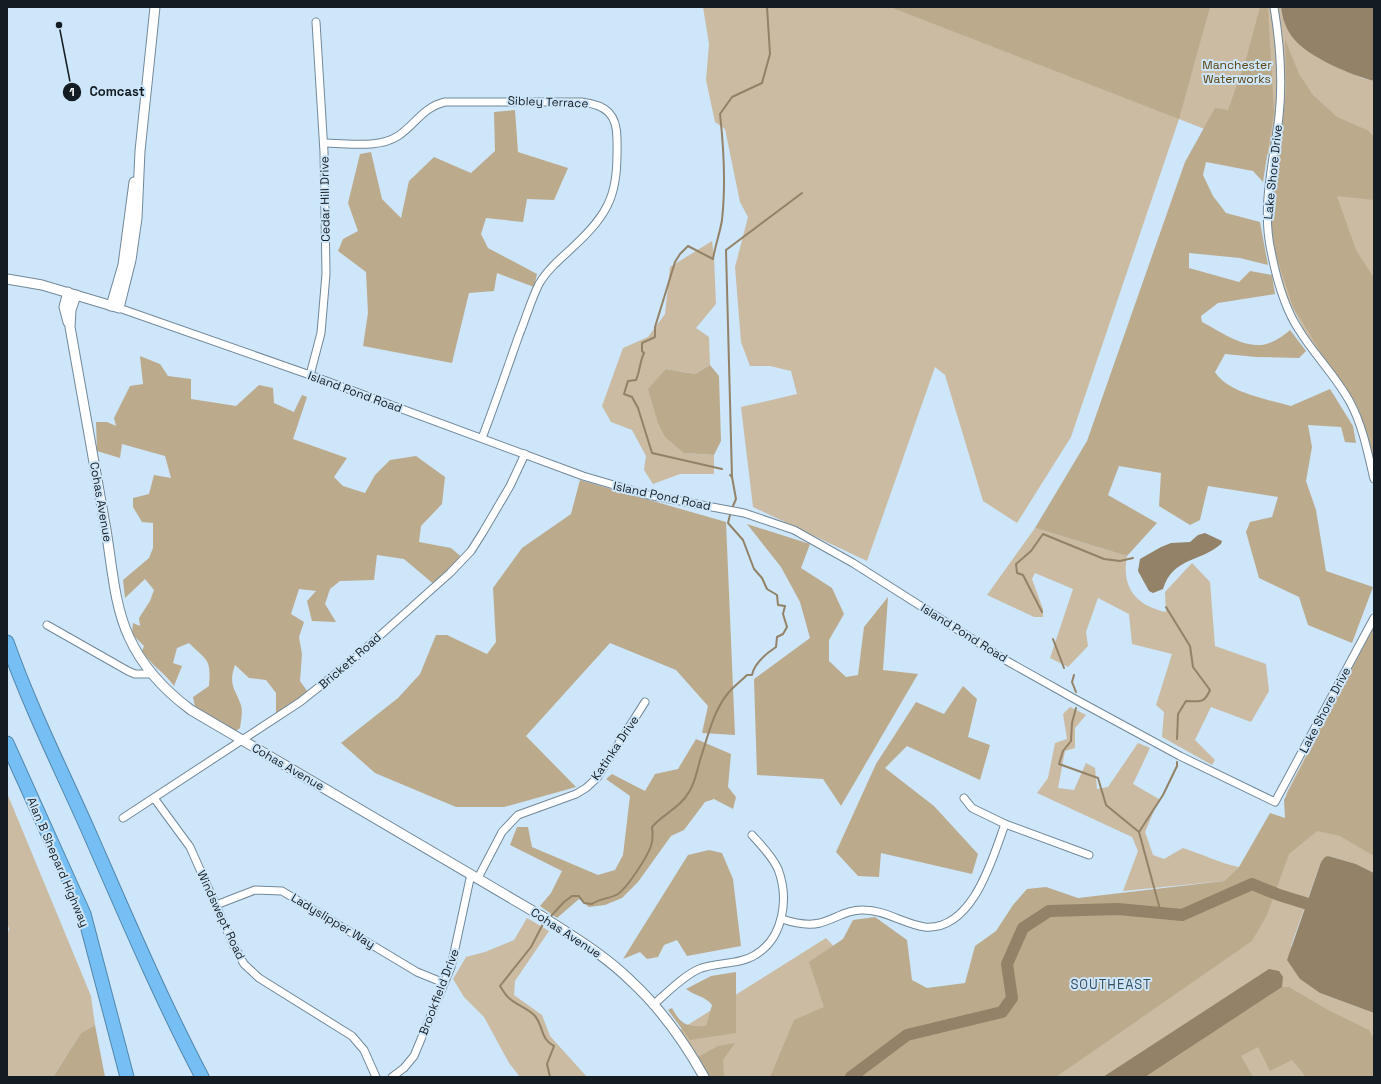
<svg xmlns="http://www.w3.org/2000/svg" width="1381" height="1084" font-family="'Space Grotesk',sans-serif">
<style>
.green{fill:#cbbba3}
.forest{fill:#bcaa8d}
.water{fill:#938267}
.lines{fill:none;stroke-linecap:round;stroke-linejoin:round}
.stream{stroke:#938267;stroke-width:2}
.river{stroke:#938267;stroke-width:12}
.minor-casing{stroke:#718899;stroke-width:9}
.tertiary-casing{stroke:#718899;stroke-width:11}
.motorway-casing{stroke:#5386ab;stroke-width:15}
.minor{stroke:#fff;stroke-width:7}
.tertiary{stroke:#fff;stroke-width:9}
.motorway{stroke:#75bff4;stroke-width:13}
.labels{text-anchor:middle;stroke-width:4;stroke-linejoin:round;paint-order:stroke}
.park-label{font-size:12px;fill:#5c410e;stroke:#cde6f9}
.street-label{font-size:12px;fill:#131c23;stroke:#cde6f9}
.neighbourhood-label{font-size:13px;letter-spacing:1px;fill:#394e5e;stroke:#cde6f9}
.leader{fill:none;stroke:#131c23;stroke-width:1.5}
.callout-dot{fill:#131c23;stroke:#cde6f9;stroke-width:1.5}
.mark-label{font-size:12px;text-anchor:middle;font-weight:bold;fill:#fff}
.callout-label{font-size:13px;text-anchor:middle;font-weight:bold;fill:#131c23;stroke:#cde6f9;stroke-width:4;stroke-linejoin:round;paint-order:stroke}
</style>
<rect width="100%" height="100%" fill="#cde6f9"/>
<!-- green -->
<g class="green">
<path d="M 703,7 L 1281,7 L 1282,16 L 1327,61 L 1362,78 L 1374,81 L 1374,469 L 1356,407 L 1331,367 L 1310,342 L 1284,291 L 1273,250 L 1269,220 L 1276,157 L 1179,119 L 1071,437 L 1017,523 L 983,501 L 945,375 L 935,367 L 867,561 L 753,507 L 741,407 L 797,394 L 791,371 L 770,366 L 750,366 L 741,342 L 735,267 L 748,217 L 740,202 L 725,129 L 715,122 L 706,80 L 709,44 Z"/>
<path d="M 712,241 L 714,257 L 716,304 L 696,328 L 709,337 L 710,365 L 695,374 L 666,369 L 684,453 L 714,455 L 714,474 L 680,474 L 653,484 L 644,470 L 646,456 L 632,430 L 611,422 L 602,406 L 623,348 L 648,337 L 665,314 L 670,267 Z"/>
<path d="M 1035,528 L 1127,556 C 1121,587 1136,606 1166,612 L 1165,592 L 1192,563 L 1210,582 L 1215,646 L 1266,664 L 1269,691 L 1251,722 L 1211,707 L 1195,740 L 1215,760 L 1212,765 L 1162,737 L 1164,712 L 1156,705 L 1172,654 L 1132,644 L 1129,614 L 1098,598 L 1086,632 L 1088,646 L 1068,667 L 1050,658 L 1073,589 L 1035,573 L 1032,579 L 1043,609 L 1043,617 L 1034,617 L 987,595 Z"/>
<path d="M 1374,624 L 1374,873 L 1356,864 L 1328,856 L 1321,862 L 1291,946 L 1320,993 L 1374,1013 L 1374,1077 L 706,1077 L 678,1031 L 826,938 L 920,1039 L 1249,899 L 1293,806 L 1286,794 Z"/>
<path d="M 1070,707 L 1086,715 L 1075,728 L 1075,748 L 1065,751 L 1058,788 L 1074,790 L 1086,763 L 1095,768 L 1097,789 L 1108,787 L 1138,743 L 1150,748 L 1133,784 L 1159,799 L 1145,832 L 1153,855 L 1164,859 L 1183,848 C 1202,854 1219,863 1239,867 L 1224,881 L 1123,891 L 1138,851 L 1132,837 L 1037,793 L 1048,778 L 1055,743 L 1067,739 L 1063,714 Z"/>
<path d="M 7,793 L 91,996 L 95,1025 L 81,1033 L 53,1077 L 7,1077 L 7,936 L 9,929 L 7,922 Z"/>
<path d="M 527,918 L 549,931 L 515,981 L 514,995 L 542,1015 L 550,1036 L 587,1077 L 520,1077 L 509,1063 L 484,1017 L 464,997 L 453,979 L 466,957 L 485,952 L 514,940 Z"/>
</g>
<!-- forest -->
<g class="forest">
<path d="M 890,7 L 1210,7 L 1179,119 Z"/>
<path d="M 1260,7 L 1268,8 L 1274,112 L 1263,182 L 1253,171 L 1206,162 L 1203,175 L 1213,196 L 1226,213 L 1260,222 L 1268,265 L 1240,258 L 1189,253 L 1189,268 L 1239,282 L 1250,271 L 1272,275 L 1275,294 L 1218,303 L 1201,316 L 1202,322 C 1218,330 1238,345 1257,345 C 1269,346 1282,337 1290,330 L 1306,351 L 1299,358 L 1256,357 L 1225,354 L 1215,372 C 1228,393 1267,399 1291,406 L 1330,389 L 1353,426 L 1356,443 L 1345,442 L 1341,427 L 1308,425 L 1312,447 L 1306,481 L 1316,510 L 1326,571 L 1373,587 L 1352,643 L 1308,625 L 1299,597 L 1259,578 L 1246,532 L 1250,522 L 1272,517 L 1278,497 L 1208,486 L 1200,520 L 1190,525 L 1159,506 L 1161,473 L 1119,466 L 1108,495 L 1157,523 L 1127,556 L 1035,528 L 1087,441 L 1185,162 L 1215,108 L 1228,110 L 1246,59 Z"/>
<path d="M 1285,39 L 1299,74 L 1313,95 L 1337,117 L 1367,130 L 1374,136 L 1374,200 L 1337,196 L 1356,250 L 1374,278 L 1374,463 L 1358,406 L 1323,356 L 1293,307 L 1273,246 L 1271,222 L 1286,92 Z"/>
<path d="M 515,110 L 518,152 L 568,168 L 554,200 L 527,199 L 523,222 L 486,218 L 481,234 L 488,248 L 537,274 L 534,287 L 497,273 L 494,291 L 469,293 L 452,363 L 363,346 L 368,313 L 366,272 L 338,251 L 343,239 L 358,231 L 348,203 L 360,154 L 371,152 L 382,199 L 401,218 L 409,181 L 434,157 L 471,173 L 495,151 L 494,112 Z"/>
<path d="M 140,356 L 160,364 L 168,376 L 191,379 L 191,399 L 236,406 L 259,385 L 273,388 L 274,403 L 294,412 L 302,395 L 307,397 L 293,439 L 347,458 L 334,477 L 343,486 L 365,493 L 375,475 L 390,460 L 416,456 L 445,477 L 442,504 L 421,526 L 419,542 L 451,548 L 464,559 L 436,586 L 404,559 L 377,555 L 374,580 L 340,581 L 330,589 L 325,604 L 336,622 L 312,621 L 307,601 L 316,591 L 299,589 L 291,614 L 304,622 L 299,637 L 302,654 L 300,681 L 310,695 L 278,718 L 276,713 L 276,693 L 266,680 L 249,678 L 235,665 C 228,685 235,688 241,705 C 243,712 241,721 240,728 L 236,731 L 195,707 L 193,697 L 209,686 C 211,658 208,662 189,643 L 177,648 L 173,663 L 182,666 L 174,686 C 163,671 153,667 142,651 L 144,646 L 132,634 L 133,623 L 140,626 L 139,618 L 150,601 L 154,590 L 145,579 L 125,598 L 123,580 L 149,558 L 153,548 L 153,523 L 142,522 L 133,507 L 133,498 L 149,494 L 154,475 L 171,478 L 165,456 L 122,444 L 120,458 L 97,451 L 96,422 L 107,422 L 116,426 L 114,418 L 130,386 L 143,384 Z"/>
<path d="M 710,365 L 719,376 L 721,441 L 714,455 L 684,453 L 665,437 L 658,423 L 648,389 L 666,369 L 695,374 Z"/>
<path d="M 580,480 L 726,522 L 735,735 L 702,733 L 708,706 L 676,670 L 610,643 L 526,736 L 576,787 L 504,807 L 456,807 L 375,773 L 341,743 L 398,698 L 420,674 L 436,635 L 447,635 L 487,654 L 496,642 L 493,588 L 522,548 L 571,514 Z"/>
<path d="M 747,524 L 810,544 L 801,568 L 832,588 L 844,614 L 829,640 L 829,661 L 846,677 L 858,675 L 864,627 L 888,597 L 883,670 L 918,674 L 841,806 L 823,779 L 757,775 L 754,679 L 810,638 L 800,602 L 781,567 Z"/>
<path d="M 1374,627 L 1374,856 L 1340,836 L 1317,831 L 1289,854 L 1267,915 L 1252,941 L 1056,1077 L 770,1077 L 794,1020 L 824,1007 L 809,962 L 843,939 L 853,920 L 875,917 L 907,940 L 912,980 L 927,988 L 965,983 L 975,946 L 996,931 L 1013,905 L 1027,889 L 1046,887 L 1078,898 L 1224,881 L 1239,867 L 1270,813 L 1285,818 L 1284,800 Z"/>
<path d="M 963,686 L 977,699 L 968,737 L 990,745 L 980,780 L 907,746 L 885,768 L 934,806 L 978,854 L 972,874 L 881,853 L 879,877 L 858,876 L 836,852 L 876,764 L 916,702 L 944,714 Z"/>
<path d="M 696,739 L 731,754 L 728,787 L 736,797 L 733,809 L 714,799 L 705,802 L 684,830 L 671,836 L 638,882 L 622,898 L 605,905 L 589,907 L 579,899 L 557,918 L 540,906 L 551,893 L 562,871 L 510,845 L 517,827 L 528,827 L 532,847 L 598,875 L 615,870 L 623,855 L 630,796 L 606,779 L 612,774 L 645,791 L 655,774 L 678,769 Z"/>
<path d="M 709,850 L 722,853 L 733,879 L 741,946 L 687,956 L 677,940 L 664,945 L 658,957 L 647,959 L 640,952 L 623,959 L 688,855 Z"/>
<path d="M 736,972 L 736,1033 L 690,1040 L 668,1010 L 672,1008 C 681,1025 687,1027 706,1026 L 712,1005 C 705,996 695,996 686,989 L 711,976 Z"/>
<path d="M 1282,987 L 1289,987 L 1328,1010 L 1369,1030 L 1374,1039 L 1374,1076 L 1306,1077 L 1292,1060 L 1270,1071 L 1258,1047 L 1241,1056 L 1253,1077 L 1145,1077 Z"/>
<path d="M 95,1025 L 105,1077 L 53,1077 L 81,1033 Z"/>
<path d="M 735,1043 L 723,1060 L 724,1077 L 709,1077 L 698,1057 L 718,1046 Z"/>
</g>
<!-- water -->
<g class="water">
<path d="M 1281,7 L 1374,7 L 1374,81 C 1351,75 1308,57 1293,38 C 1286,29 1282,18 1281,7 Z"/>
<path d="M 1205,533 L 1222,541 L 1221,544 C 1201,562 1173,557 1163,589 L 1153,593 L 1149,591 L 1138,571 L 1140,559 L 1161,547 L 1171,543 L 1190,542 L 1198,535 Z"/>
<path d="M 1328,856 L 1356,864 L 1374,873 L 1374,1013 L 1320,993 L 1300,979 L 1287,960 L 1321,862 L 1325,857 Z"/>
<path d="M 1269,969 L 1279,971 L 1283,977 L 1282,987 L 1145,1077 L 1103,1077 Z"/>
</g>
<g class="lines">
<!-- stream -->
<g class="stream">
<path d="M 722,469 L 652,453 L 638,408 L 632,397 L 624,394 L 628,381 L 636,380 C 640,371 640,361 644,353 L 642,351 L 642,343 L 655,337 L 655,327 L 675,262 L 680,254 L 688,246 L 713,259 C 715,246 720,233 722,220 C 726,184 724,150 720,114 L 732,97 L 762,83 L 770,54 L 767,7"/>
<path d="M 730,475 L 732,477 L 736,499 L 733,506"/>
<path d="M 732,477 L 726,250 L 802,193"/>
<path d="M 1166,607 L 1190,646 L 1193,667 L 1210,690 C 1204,704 1200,701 1186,701 L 1178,714 L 1177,739"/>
<path d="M 1042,612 L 1023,575 L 1017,573 L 1016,564 L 1031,551 L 1043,534 L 1104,559 L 1120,561 L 1133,558"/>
<path d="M 1053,639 L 1064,668"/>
<path d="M 1074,675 L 1072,682 L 1076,692"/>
<path d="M 1076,708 L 1072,723 L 1071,741 L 1063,751 L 1059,764 L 1098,778 L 1106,805 L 1139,832 L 1161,913"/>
<path d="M 1139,832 L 1163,795 L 1177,766 L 1177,762"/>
<path d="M 551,916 L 564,902 L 572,896 L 579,896 L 584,903 L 592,904 C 600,898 610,899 618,894 C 628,887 647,857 651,846 C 653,840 653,834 652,827 C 663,814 680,808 689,792 C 696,781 697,769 701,757 C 708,736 714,709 729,692 C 734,686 741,681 747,675 L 752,675 C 754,664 767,653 776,647 L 777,637 L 783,634 L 787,627 L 783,614 L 785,606 L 778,605 L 777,595 L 767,589 L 762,578 L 754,569 L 743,540 L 728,523 L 730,515"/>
<path d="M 543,924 L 531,947 L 500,986 C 503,990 505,995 509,998 C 516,1005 528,1008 535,1016 C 544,1027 540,1039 554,1046 L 547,1064 L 550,1077"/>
</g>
<!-- river -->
<path class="river" d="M 851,1077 L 907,1035 L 1002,1012 L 1012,998 L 1007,964 L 1023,928 L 1049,911 L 1118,909 L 1182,915 L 1252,884 L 1279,895 L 1321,908"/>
<defs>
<g id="minor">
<path d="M 1274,7 C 1280,43 1283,79 1279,116 C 1274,160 1261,206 1271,251 C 1276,277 1284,307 1299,330 C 1315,356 1337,377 1351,404 C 1363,427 1368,454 1374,479"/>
<path d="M 324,143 C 347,143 378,149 398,136 C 415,125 423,107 445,102 L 582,102 C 606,105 617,114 617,139 C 618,193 612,211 572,248 C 560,259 547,270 539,284 C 531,300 526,318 519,335 C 507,369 495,404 482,438"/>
<path d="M 119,308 L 310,375 L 583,476 L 648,495 L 744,513 L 794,530 L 853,563 L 1007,661 L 1073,698 L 1180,756 L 1275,802 L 1374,618"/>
<path d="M 310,375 L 321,333 L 326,274 L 324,152 L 316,22"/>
<path d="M 47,625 L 128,671 L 135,674 L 151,674"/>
<path d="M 154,798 L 190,847 L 233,944 L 244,964 L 259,978 L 352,1036 L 364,1050 L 376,1077"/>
<path d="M 964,798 L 972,808 L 1005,824 L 1089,855"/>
<path d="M 123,818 L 300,702 L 348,664 L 450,573 L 471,551 L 483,532 L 510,486 L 525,454"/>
<path d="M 478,878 L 502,832 L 518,815 L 576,794 L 586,788 L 597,778 L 645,702"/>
<path d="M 216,905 L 255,890 L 282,891 L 417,972 L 444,983"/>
<path d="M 782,919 C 794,923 807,926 820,923 C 835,919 848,909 864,910 C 885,910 904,924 925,927 C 973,931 993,857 1005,824"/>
<path d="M 653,1005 C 667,993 683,976 699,969 C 716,962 739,965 755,955 C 784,938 789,898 778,869 C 772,856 761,845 752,835"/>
<path d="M 392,1077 L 404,1068 L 414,1056 L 451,967 L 471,874"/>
</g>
<g id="tertiary">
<path d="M 7,279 L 42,285 L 119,308 L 131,260 L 137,218 L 140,151 L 155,7"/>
<path d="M 76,295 L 71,310 L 70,327 C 82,395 94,463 106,530 C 112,565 114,605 129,637 C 143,668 164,690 191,710 L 543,917 C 574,937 606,956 632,982 C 661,1009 685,1043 704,1077"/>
<path d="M 111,306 L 123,265 L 134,182"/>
<path d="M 68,322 L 64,307 L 68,292"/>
</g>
<g id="motorway">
<path d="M 7,642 C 30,707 61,769 89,832 C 125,914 160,997 202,1077"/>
<path d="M 7,743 L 84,914 L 127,1077"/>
</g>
</defs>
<!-- minor casing -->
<use href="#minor" class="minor-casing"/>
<!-- tertiary casing -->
<use href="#tertiary" class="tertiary-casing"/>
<!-- motorway casing -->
<use href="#motorway" class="motorway-casing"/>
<!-- minor -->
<use href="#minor" class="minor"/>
<!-- tertiary -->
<use href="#tertiary" class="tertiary"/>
<!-- motorway -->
<use href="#motorway" class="motorway"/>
</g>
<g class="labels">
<!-- park labels -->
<g class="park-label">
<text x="1237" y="69">Manchester<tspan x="1237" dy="14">Waterworks</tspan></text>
</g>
<!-- street labels -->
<g class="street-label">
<text transform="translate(548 102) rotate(2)" y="4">Sibley Terrace</text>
<text transform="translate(1273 172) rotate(-84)" y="4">Lake Shore Drive</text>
<text transform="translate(325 199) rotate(-91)" y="4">Cedar Hill Drive</text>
<text transform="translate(355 392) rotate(20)" y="4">Island Pond Road</text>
<text transform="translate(662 496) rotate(12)" y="4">Island Pond Road</text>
<text transform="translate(101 502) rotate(80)" y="4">Cohas Avenue</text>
<text transform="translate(964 633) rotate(32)" y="4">Island Pond Road</text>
<text transform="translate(350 661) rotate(-41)" y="4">Brickett Road</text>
<text transform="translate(1325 710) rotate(-62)" y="4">Lake Shore Drive</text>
<text transform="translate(615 748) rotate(-56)" y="4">Katinka Drive</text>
<text transform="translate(288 767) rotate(30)" y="4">Cohas Avenue</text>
<text transform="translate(58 862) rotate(67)" y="4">Alan B Shepard Highway</text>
<text transform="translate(221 915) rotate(65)" y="4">Windswept Road</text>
<text transform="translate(333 921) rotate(31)" y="4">Ladyslipper Way</text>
<text transform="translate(566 933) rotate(33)" y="4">Cohas Avenue</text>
<text transform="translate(439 992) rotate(-69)" y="4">Brookfield Drive</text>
</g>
<!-- neighbourhood labels -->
<g class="neighbourhood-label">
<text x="1111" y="989">SOUTHEAST</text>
</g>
</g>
<!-- callouts -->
<path class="leader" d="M59 25L72 92"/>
<g class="callout-dot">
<circle cx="59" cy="25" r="4"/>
<circle cx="72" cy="92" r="10"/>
</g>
<g class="mark-label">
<text x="72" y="96">1</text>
</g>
<g class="callout-label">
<text x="117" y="96">Comcast</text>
</g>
<!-- border -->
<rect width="1381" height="1084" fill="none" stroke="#131c23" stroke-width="16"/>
</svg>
